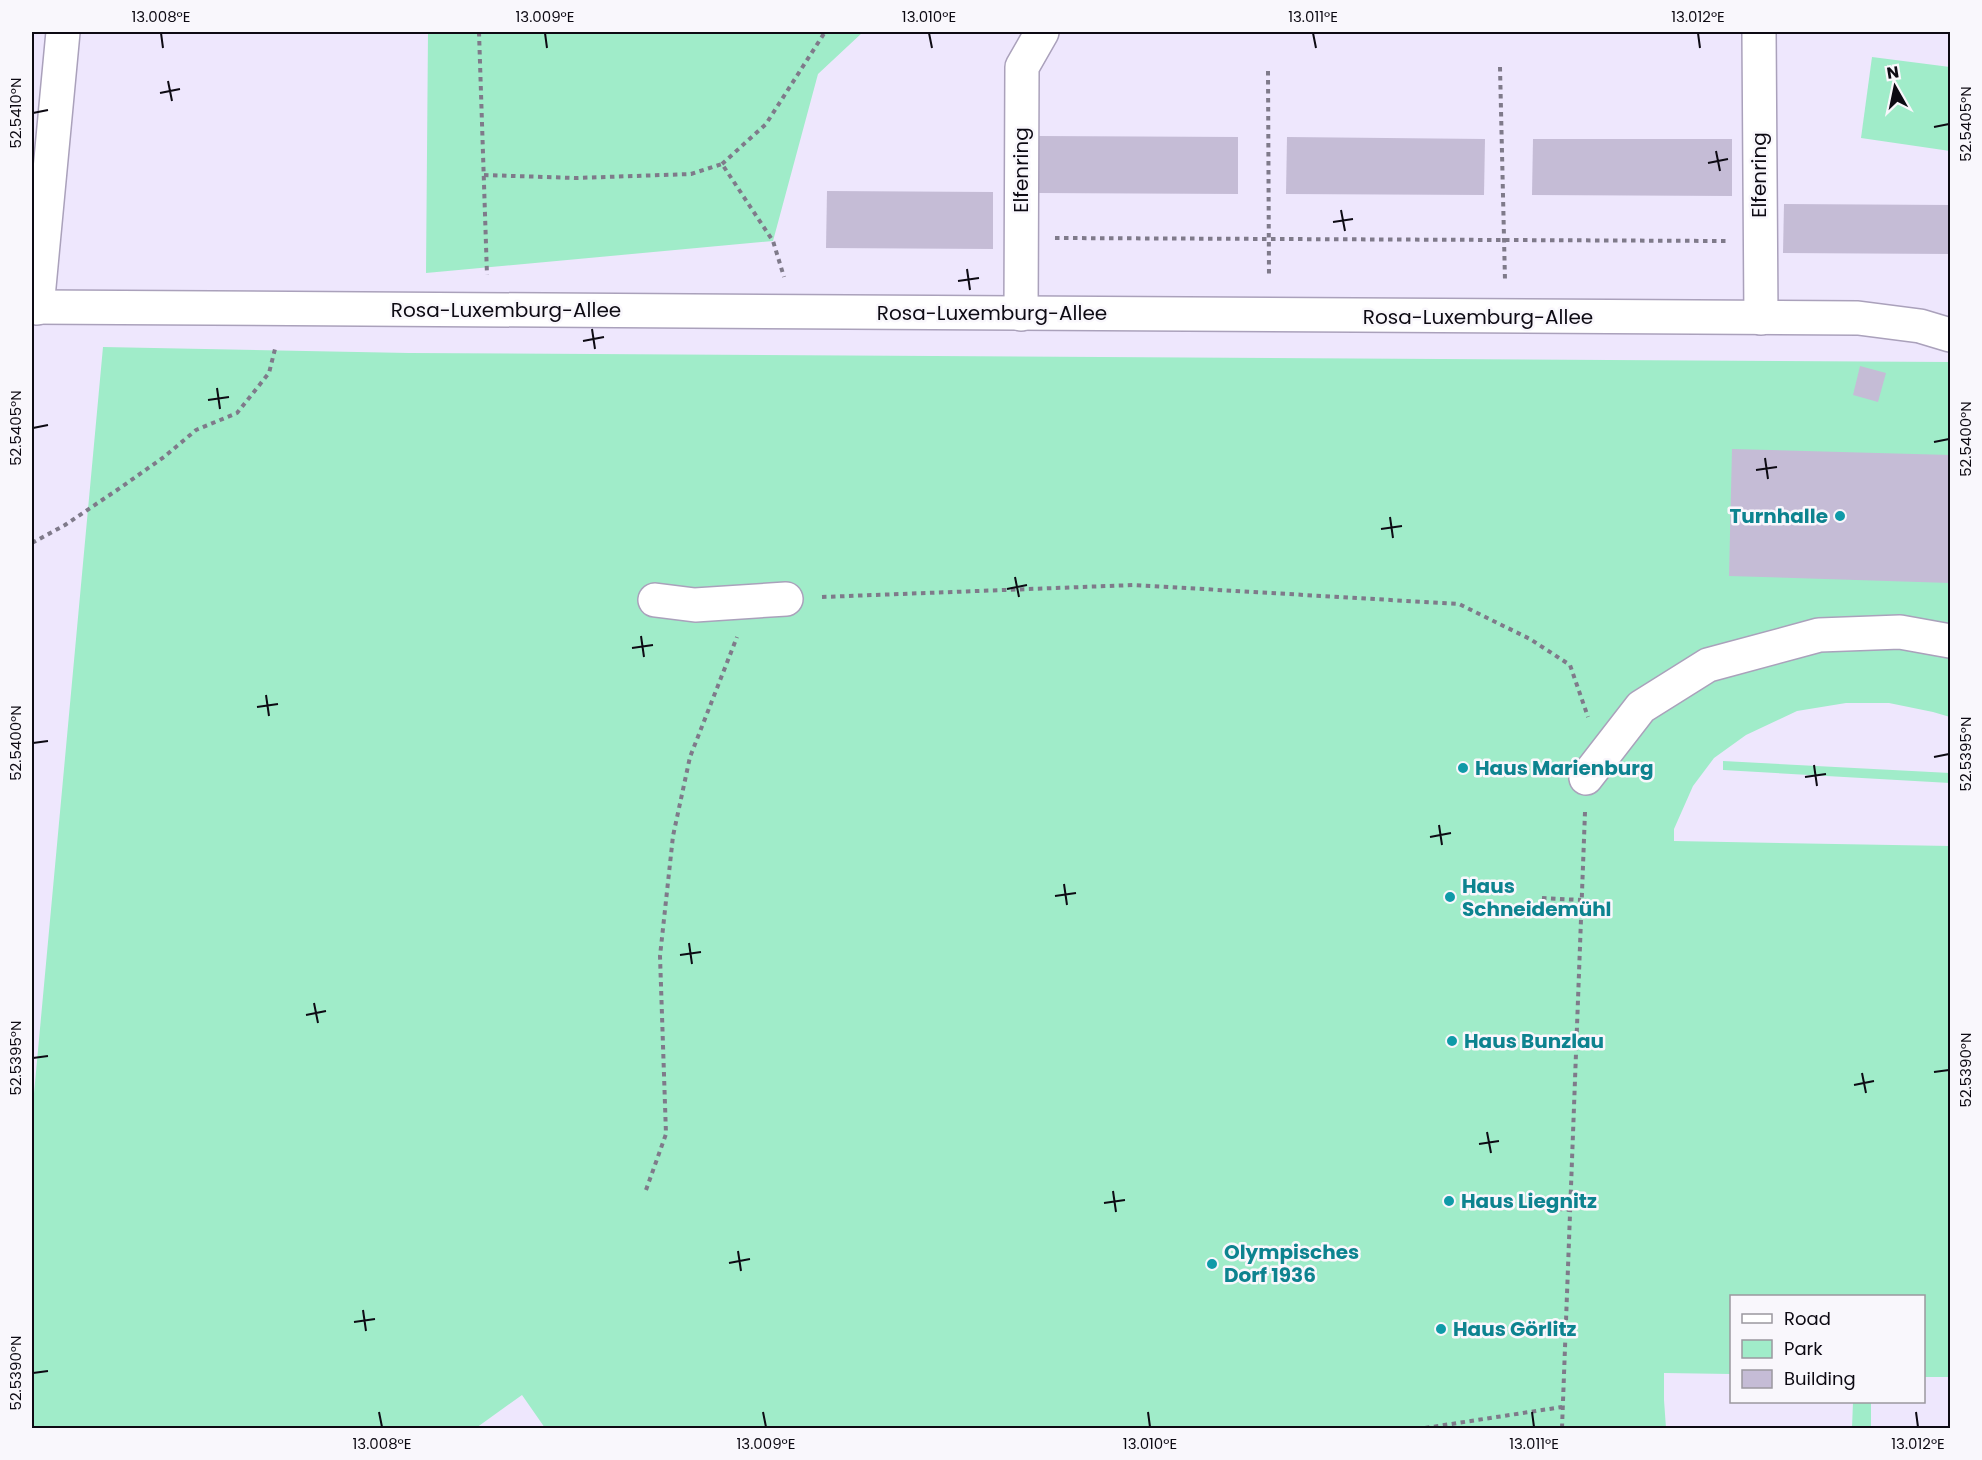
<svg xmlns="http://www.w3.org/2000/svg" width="1982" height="1460" font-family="Poppins,sans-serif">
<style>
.green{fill:#a0ecc9}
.building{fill:#c5bcd6}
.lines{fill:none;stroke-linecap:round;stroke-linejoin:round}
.minor-casing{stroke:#aaa1bb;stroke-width:36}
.path{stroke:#7f7a8a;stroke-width:4;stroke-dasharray:4.5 4.5;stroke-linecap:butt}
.minor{stroke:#fff;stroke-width:33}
.ticks{fill:none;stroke:#0d0a13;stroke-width:2}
.culture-dot{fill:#0f9aa8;stroke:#f9f7fc;stroke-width:2}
.labels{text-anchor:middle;stroke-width:5;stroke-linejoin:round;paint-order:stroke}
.street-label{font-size:20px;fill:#0d0a13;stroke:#f9f7fc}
.culture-label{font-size:20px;font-weight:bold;fill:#0d838f;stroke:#f9f7fc;text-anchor:start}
.neatline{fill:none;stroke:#0d0a13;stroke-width:2}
.ticks-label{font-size:15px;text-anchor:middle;fill:#0d0a13}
</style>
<rect width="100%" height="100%" fill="#eee7fd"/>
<!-- green -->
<g class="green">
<path d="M 428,32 L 863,32 L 818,74 L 773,241 L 426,273 Z"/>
<path d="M 1872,57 L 1950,67 L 1950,151 L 1861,138 Z"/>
<path d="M 103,347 L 409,353 L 1950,362 L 1950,717 L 1933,712 L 1889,703 L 1846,703 L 1797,711 L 1746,735 L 1714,758 L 1693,786 L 1674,829 L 1674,841 L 1950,846 L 1950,1377 L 1924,1377 L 1924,1296 L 1732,1296 L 1731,1374 L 1664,1373 L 1664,1400 L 1666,1428 L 545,1428 L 522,1395 L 476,1428 L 32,1428 L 32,1115 Z"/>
<path d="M 1723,761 L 1950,773 L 1950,783 L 1723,770 Z"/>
<path d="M 1853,1402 L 1871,1402 L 1871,1428 L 1852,1428 Z"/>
</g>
<!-- building -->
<g class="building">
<path d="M 1039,136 L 1238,137 L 1238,194 L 1039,193 Z"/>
<path d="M 1287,137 L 1485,139 L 1484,195 L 1286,194 Z"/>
<path d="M 1533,139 L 1732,139 L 1732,196 L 1532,195 Z"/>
<path d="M 827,191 L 993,192 L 993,249 L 826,248 Z"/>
<path d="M 1784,204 L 1950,205 L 1950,254 L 1783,253 Z"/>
<path d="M 1860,366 L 1886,373 L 1878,402 L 1853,395 Z"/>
<path d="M 1732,449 L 1950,455 L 1950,583 L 1729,576 Z"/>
</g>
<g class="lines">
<defs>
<g id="minor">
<path d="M 1759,32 L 1761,318"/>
<path d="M 32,307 L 1858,318 L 1920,326 L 1950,335"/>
<path d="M 37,308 L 63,32"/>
<path d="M 1021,314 L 1022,67 L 1042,32"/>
<path d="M 655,600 L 695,605 L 786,599"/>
<path d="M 1586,778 L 1641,707 L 1708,665 L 1819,635 L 1900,632 L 1950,641"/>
</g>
</defs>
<!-- minor casing -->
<use href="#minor" class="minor-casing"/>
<!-- path -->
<g class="path">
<path d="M 479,32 L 487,275"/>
<path d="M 1500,67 L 1505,280"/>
<path d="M 1268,71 L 1269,278"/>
<path d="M 722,164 L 766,124 L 825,32"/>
<path d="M 484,175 L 576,178 L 691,174 L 722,164 L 773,241 L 784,277"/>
<path d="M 1055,238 L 1726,241"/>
<path d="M 32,543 L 65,525 L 120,488 L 164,457 L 196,430 L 237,413 L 269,373 L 276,345"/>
<path d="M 822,597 L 1134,585 L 1459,604 L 1530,639 L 1570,665 L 1588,717"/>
<path d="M 1542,898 L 1581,900"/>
<path d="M 646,1190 L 666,1134 L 660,956 L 673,836 L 690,757 L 737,637"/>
<path d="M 1540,1207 L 1570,1210"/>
<path d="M 1533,1332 L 1565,1334"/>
<path d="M 1425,1428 L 1562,1407"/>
<path d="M 1562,1428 L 1585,812"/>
</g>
<!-- minor -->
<use href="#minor" class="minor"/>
</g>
<!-- ticks -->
<path class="ticks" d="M 161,33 L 163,48M 545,33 L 547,48M 929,33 L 932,48M 1313,33 L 1316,48M 1698,33 L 1700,48M 168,81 L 172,101M 160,93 L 180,89M 33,113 L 48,110M 1934,127 L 1949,124M 1716,151 L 1720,171M 1708,163 L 1728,159M 1341,210 L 1345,231M 1333,222 L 1353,219M 967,269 L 970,290M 958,281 L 979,278M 592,329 L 595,349M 583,341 L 604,337M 217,388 L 220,409M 208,400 L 229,397M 33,428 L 48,425M 1934,442 L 1949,439M 1765,458 L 1768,479M 1756,470 L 1777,467M 1390,517 L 1393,538M 1381,529 L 1402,526M 1015,577 L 1019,597M 1007,589 L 1027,585M 641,636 L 644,657M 632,648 L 653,645M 266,695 L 269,716M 257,707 L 278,704M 33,743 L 48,741M 1934,757 L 1949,754M 1814,765 L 1817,786M 1805,777 L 1826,774M 1439,825 L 1442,845M 1430,837 L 1451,833M 1064,884 L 1067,905M 1055,896 L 1076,893M 689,943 L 692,964M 680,955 L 701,952M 314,1003 L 318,1023M 306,1015 L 326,1011M 33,1058 L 48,1056M 1934,1072 L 1949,1070M 1862,1073 L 1866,1093M 1854,1085 L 1874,1081M 1487,1132 L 1491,1153M 1479,1144 L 1499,1141M 1113,1191 L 1116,1212M 1104,1203 L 1125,1200M 738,1251 L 741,1271M 729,1263 L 750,1259M 363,1310 L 366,1331M 354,1322 L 375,1319M 33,1373 L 48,1371M 379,1412 L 382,1427M 763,1412 L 766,1427M 1148,1412 L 1150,1427M 1532,1412 L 1534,1427M 1916,1412 L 1918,1427"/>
<!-- markers -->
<g class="culture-dot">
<circle cx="1840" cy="516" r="6"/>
<circle cx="1463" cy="768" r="6"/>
<circle cx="1450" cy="897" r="6"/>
<circle cx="1452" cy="1041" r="6"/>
<circle cx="1449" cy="1201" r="6"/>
<circle cx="1212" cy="1264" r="6"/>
<circle cx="1441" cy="1329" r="6"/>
</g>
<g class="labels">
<!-- street labels -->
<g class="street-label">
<text transform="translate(1021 170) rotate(-90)" y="7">Elfenring</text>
<text transform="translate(1759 175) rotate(-90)" y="7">Elfenring</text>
<text x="506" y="317">Rosa-Luxemburg-Allee</text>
<text x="992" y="320">Rosa-Luxemburg-Allee</text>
<text x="1478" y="324">Rosa-Luxemburg-Allee</text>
</g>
<!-- culture labels -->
<g class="culture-label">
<text x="1828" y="523" text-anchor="end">Turnhalle</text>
<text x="1475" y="775">Haus Marienburg</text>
<text x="1462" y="893">Haus<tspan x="1462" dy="23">Schneidemühl</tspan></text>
<text x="1464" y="1048">Haus Bunzlau</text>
<text x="1461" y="1208">Haus Liegnitz</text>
<text x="1224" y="1259">Olympisches<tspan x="1224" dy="23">Dorf 1936</tspan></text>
<text x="1453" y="1336">Haus Görlitz</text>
</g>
</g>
<!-- border -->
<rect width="1982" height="1460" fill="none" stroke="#f9f7fc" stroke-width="66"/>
<!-- legend -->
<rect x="1730" y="1295" width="195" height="108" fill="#f9f7fc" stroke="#9b989f" stroke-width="1.5"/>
<rect x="1742" y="1314" width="30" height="9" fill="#ffffff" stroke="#9b989f" stroke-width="1.5"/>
<text x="1784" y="1325" font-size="18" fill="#0d0a13">Road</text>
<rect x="1742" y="1340" width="30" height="18" fill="#a0ecc9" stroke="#9b989f" stroke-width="1.5"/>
<text x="1784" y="1355" font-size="18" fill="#0d0a13">Park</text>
<rect x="1742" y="1370" width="30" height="18" fill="#c5bcd6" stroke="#9b989f" stroke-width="1.5"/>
<text x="1784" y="1385" font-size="18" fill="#0d0a13">Building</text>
<!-- north arrow -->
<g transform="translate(1895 87) rotate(351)" stroke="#f9f7fc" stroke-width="4.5" paint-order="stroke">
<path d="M0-4.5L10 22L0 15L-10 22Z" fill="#0d0a13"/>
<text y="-9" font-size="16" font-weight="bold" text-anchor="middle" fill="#0d0a13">N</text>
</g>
<rect x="33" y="33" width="1916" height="1394" class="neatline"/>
<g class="ticks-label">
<text x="161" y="22">13.008°E</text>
<text x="545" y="22">13.009°E</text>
<text x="929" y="22">13.010°E</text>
<text x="1313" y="22">13.011°E</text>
<text x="1698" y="22">13.012°E</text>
<text transform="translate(16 113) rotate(-90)" y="5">52.5410°N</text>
<text transform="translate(1966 124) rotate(-90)" y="5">52.5405°N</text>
<text transform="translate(16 428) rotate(-90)" y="5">52.5405°N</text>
<text transform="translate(1966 439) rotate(-90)" y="5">52.5400°N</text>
<text transform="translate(16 743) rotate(-90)" y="5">52.5400°N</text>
<text transform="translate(1966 754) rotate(-90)" y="5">52.5395°N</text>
<text transform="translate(16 1058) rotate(-90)" y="5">52.5395°N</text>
<text transform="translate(1966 1070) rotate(-90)" y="5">52.5390°N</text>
<text transform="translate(16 1373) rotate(-90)" y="5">52.5390°N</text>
<text x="382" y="1449">13.008°E</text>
<text x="766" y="1449">13.009°E</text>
<text x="1150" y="1449">13.010°E</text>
<text x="1534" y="1449">13.011°E</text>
<text x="1918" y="1449">13.012°E</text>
</g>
</svg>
